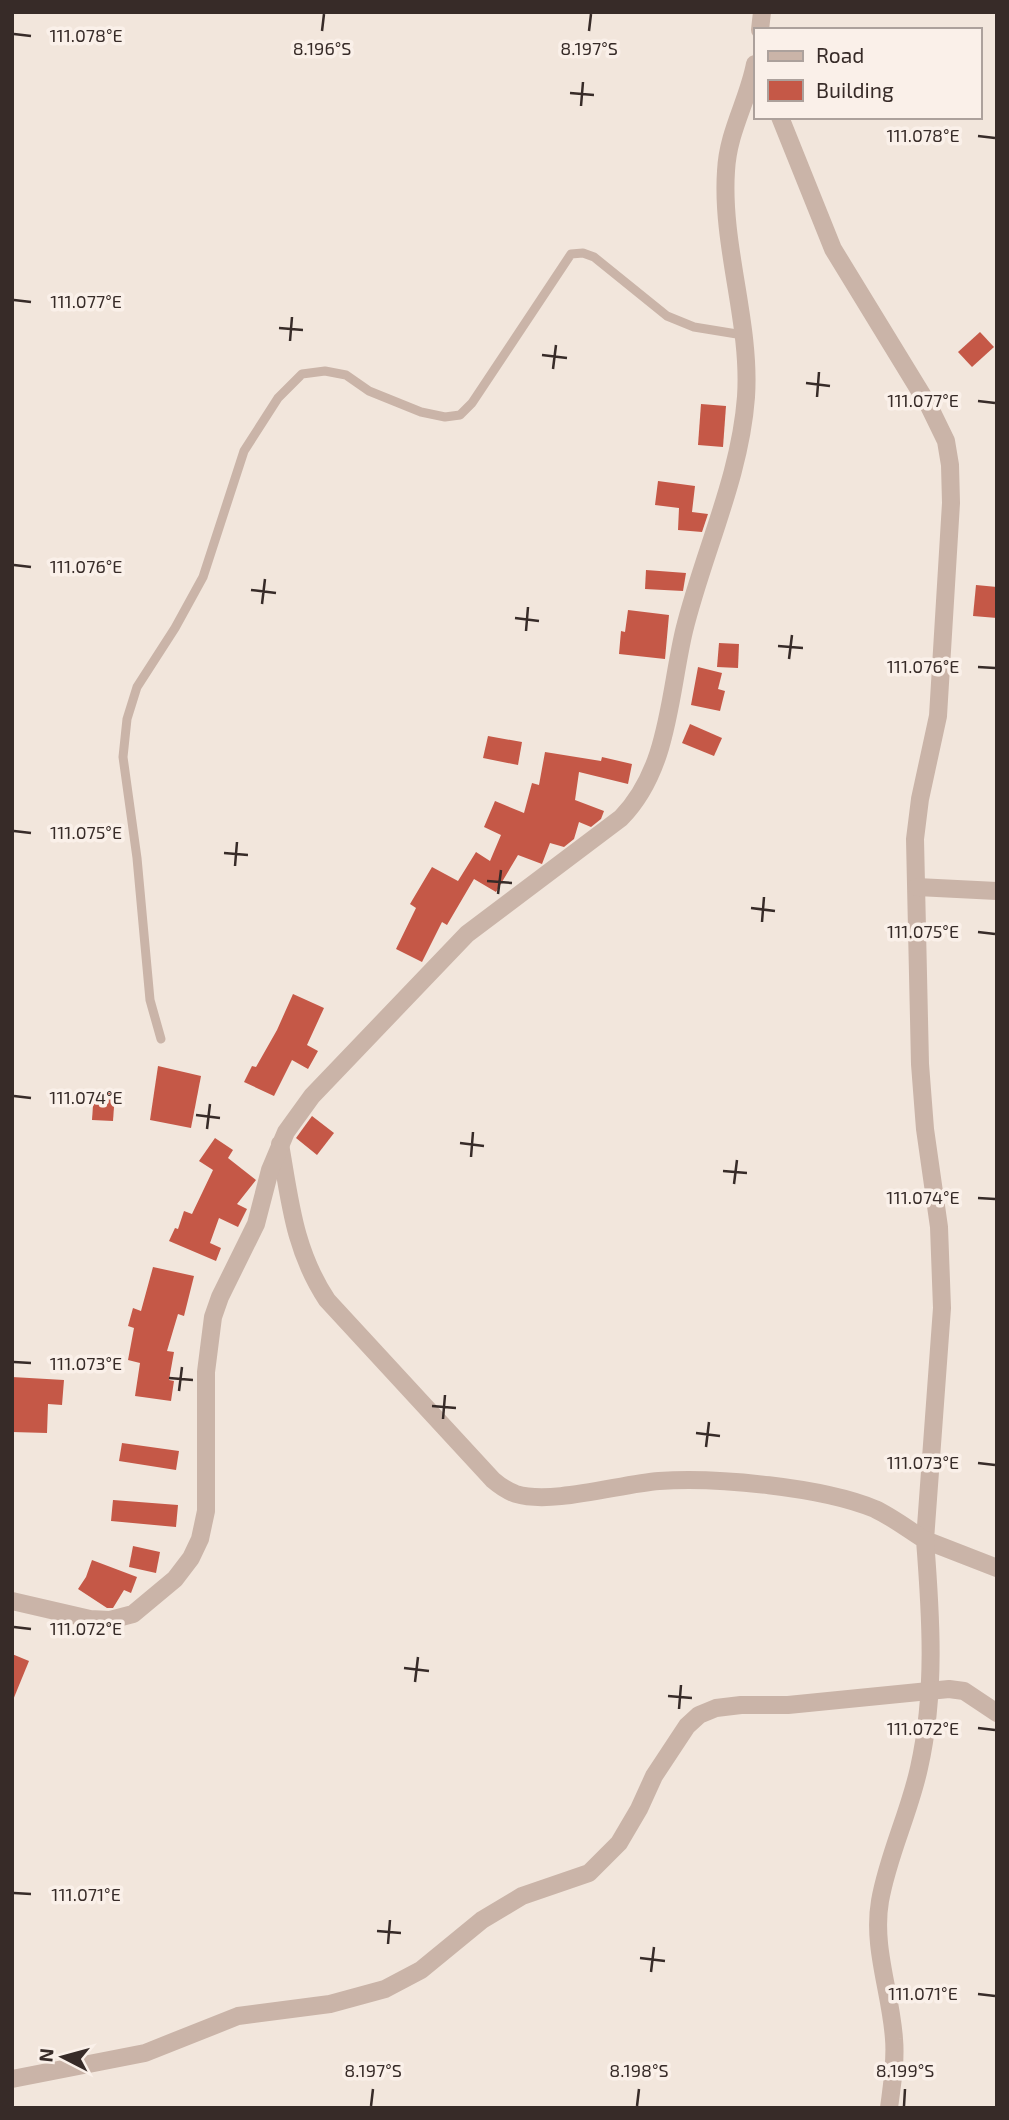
<svg xmlns="http://www.w3.org/2000/svg" width="1009" height="2120" font-family="'Exo 2',sans-serif">
<style>
.building{fill:#c55847}
.lines{fill:none;stroke-linecap:round;stroke-linejoin:round}
.service{stroke:#cab4a8;stroke-width:9}
.minor{stroke:#cab4a8;stroke-width:18}
.ticks{fill:none;stroke:#372b28;stroke-width:2.5}
.ticks-label{font-size:18px;text-anchor:middle;fill:#372b28;stroke:#faf0e9;stroke-width:7;stroke-linejoin:round;paint-order:stroke}
</style>
<rect width="100%" height="100%" fill="#f2e6dc"/>
<!-- building -->
<g class="building">
<path d="M 980,332 L 994,347 L 972,367 L 958,352 Z"/>
<path d="M 701,404 L 726,406 L 723,447 L 698,445 Z"/>
<path d="M 658,481 L 695,486 L 692,512 L 708,514 L 702,532 L 678,530 L 679,508 L 655,505 Z"/>
<path d="M 646,570 L 686,573 L 683,591 L 645,589 Z"/>
<path d="M 976,585 L 997,587 L 997,618 L 973,616 Z"/>
<path d="M 628,610 L 669,615 L 665,659 L 619,654 L 621,631 L 625,632 Z"/>
<path d="M 719,643 L 739,644 L 738,668 L 717,667 Z"/>
<path d="M 698,667 L 722,673 L 718,689 L 725,691 L 720,711 L 691,705 Z"/>
<path d="M 690,724 L 722,738 L 714,756 L 682,743 Z"/>
<path d="M 488,736 L 522,742 L 518,765 L 483,758 Z"/>
<path d="M 545,752 L 601,761 L 602,757 L 632,764 L 628,784 L 579,772 L 575,800 L 604,811 L 601,819 L 591,827 L 579,822 L 574,839 L 564,847 L 550,843 L 542,864 L 518,855 L 496,892 L 474,879 L 447,925 L 442,922 L 422,962 L 396,949 L 416,908 L 410,904 L 432,867 L 458,881 L 476,852 L 490,861 L 501,835 L 484,827 L 495,801 L 524,813 L 532,783 L 539,785 Z"/>
<path d="M 293,994 L 324,1008 L 307,1045 L 318,1051 L 308,1069 L 292,1060 L 274,1096 L 244,1082 L 252,1066 L 256,1067 L 277,1030 Z"/>
<path d="M 158,1066 L 201,1076 L 191,1128 L 150,1120 Z"/>
<path d="M 94,1091 L 115,1093 L 113,1121 L 92,1120 Z"/>
<path d="M 312,1116 L 334,1133 L 317,1155 L 296,1138 Z"/>
<path d="M 215,1138 L 233,1150 L 228,1158 L 256,1180 L 237,1204 L 247,1209 L 238,1227 L 219,1218 L 210,1243 L 221,1248 L 216,1261 L 169,1241 L 175,1228 L 178,1229 L 184,1211 L 192,1214 L 213,1170 L 199,1161 Z"/>
<path d="M 153,1267 L 194,1276 L 184,1316 L 178,1314 L 167,1351 L 174,1352 L 169,1380 L 174,1381 L 171,1401 L 135,1396 L 140,1363 L 128,1360 L 134,1328 L 128,1326 L 133,1308 L 141,1311 Z"/>
<path d="M 12,1377 L 64,1380 L 62,1405 L 48,1404 L 47,1433 L 12,1432 Z"/>
<path d="M 122,1443 L 179,1451 L 176,1470 L 119,1461 Z"/>
<path d="M 113,1500 L 178,1505 L 176,1527 L 111,1521 Z"/>
<path d="M 133,1546 L 160,1552 L 156,1573 L 129,1567 Z"/>
<path d="M 92,1560 L 137,1577 L 131,1593 L 124,1590 L 113,1608 L 107,1608 L 78,1589 L 86,1577 Z"/>
<path d="M 12,1654 L 29,1661 L 13,1700 L 12,1700 Z"/>
</g>
<g class="lines">
<!-- service -->
<path class="service" d="M 161,1039 L 150,1000 L 137,858 L 123,757 L 127,719 L 137,687 L 175,628 L 203,577 L 244,451 L 278,398 L 302,374 L 325,371 L 346,375 L 369,391 L 421,412 L 445,417 L 460,415 L 472,403 L 571,254 L 583,253 L 594,257 L 667,316 L 694,327 L 743,335"/>
<!-- minor -->
<g class="minor">
<path d="M 760,30 L 762,12"/>
<path d="M 780,117 L 833,249 L 929,406 L 946,441 L 950,465 L 951,503 L 938,716 L 920,799 L 915,839 L 920,1064 L 925,1129 L 939,1227 L 942,1308 L 925,1540 L 997,1568"/>
<path d="M 917,887 L 997,891"/>
<path d="M 280,1144 C 290,1201 294,1250 327,1300 L 493,1480 C 500,1486 507,1491 516,1494 C 552,1505 620,1484 659,1481 C 717,1477 822,1487 875,1509 C 892,1517 909,1530 925,1540 C 931,1616 936,1693 919,1768 C 909,1814 888,1855 880,1901 C 872,1947 891,1993 894,2039 C 896,2061 892,2085 889,2108"/>
<path d="M 12,1601 L 90,1619 L 110,1620 L 133,1614 L 175,1579 L 191,1558 L 200,1539 L 206,1511 L 206,1372 L 213,1317 L 220,1297 L 256,1224 L 270,1170 L 286,1132 L 312,1096 L 467,934 L 621,818 C 669,769 669,695 684,631 C 703,553 740,478 746,397 C 751,322 721,246 726,171 C 728,131 748,101 755,64"/>
<path d="M 12,2079 L 145,2053 L 238,2016 L 330,2004 L 385,1989 L 421,1970 L 482,1920 L 522,1896 L 589,1873 L 619,1843 L 639,1809 L 654,1776 L 687,1726 L 699,1715 L 716,1708 L 741,1705 L 788,1705 L 949,1689 L 964,1691 L 997,1713"/>
</g>
</g>
<!-- ticks -->
<path class="ticks" d="M 322,31 L 324,14M 589,31 L 591,14M 14,34 L 31,36M 570,93 L 594,95M 581,106 L 583,82M 978,136 L 995,138M 14,300 L 31,302M 279,328 L 303,330M 290,341 L 292,317M 542,355 L 567,358M 553,369 L 556,345M 806,383 L 830,386M 817,397 L 819,372M 978,401 L 995,403M 14,565 L 31,567M 251,590 L 276,593M 262,604 L 265,579M 515,618 L 539,621M 526,631 L 528,607M 778,646 L 803,648M 789,659 L 792,635M 978,667 L 995,668M 14,831 L 31,833M 224,853 L 248,855M 235,866 L 237,842M 487,881 L 512,883M 498,894 L 501,870M 751,908 L 775,911M 762,922 L 764,897M 978,932 L 995,934M 14,1096 L 31,1098M 196,1115 L 220,1118M 207,1129 L 210,1104M 460,1143 L 484,1146M 471,1157 L 473,1132M 723,1171 L 747,1173M 734,1184 L 737,1160M 978,1198 L 995,1199M 14,1362 L 31,1363M 169,1378 L 193,1380M 179,1391 L 182,1367M 432,1406 L 456,1408M 443,1419 L 445,1395M 696,1433 L 720,1436M 706,1447 L 709,1422M 978,1463 L 995,1465M 14,1627 L 31,1629M 404,1668 L 429,1671M 415,1682 L 418,1657M 668,1696 L 692,1698M 679,1709 L 681,1685M 978,1728 L 995,1730M 14,1893 L 31,1894M 377,1931 L 401,1933M 388,1944 L 390,1920M 640,1958 L 665,1961M 651,1972 L 654,1947M 978,1994 L 995,1996M 371,2106 L 373,2089M 637,2106 L 639,2089M 904,2106 L 905,2089"/>
<g class="ticks-label">
<text x="86" y="42">111.078°E</text>
<text x="322" y="55">8.196°S</text>
<text x="589" y="55">8.197°S</text>
<text x="923" y="142">111.078°E</text>
<text x="86" y="308">111.077°E</text>
<text x="923" y="407">111.077°E</text>
<text x="86" y="573">111.076°E</text>
<text x="923" y="673">111.076°E</text>
<text x="86" y="839">111.075°E</text>
<text x="923" y="938">111.075°E</text>
<text x="86" y="1104">111.074°E</text>
<text x="923" y="1204">111.074°E</text>
<text x="86" y="1370">111.073°E</text>
<text x="923" y="1469">111.073°E</text>
<text x="86" y="1635">111.072°E</text>
<text x="923" y="1735">111.072°E</text>
<text x="86" y="1901">111.071°E</text>
<text x="923" y="2000">111.071°E</text>
<text x="373" y="2077">8.197°S</text>
<text x="639" y="2077">8.198°S</text>
<text x="905" y="2077">8.199°S</text>
</g>
<!-- border -->
<rect width="1009" height="2120" fill="none" stroke="#372b28" stroke-width="28"/>
<!-- legend -->
<rect x="754" y="28" width="228" height="91" fill="#faf0e9" stroke="#aca19c" stroke-width="2"/>
<rect x="768" y="51" width="35" height="10" fill="#cab4a8" stroke="#aca19c" stroke-width="2"/>
<text x="816" y="63" font-size="21" fill="#372b28">Road</text>
<rect x="768" y="80" width="35" height="21" fill="#c55847" stroke="#aca19c" stroke-width="2"/>
<text x="816" y="98" font-size="21" fill="#372b28">Building</text>
<!-- north arrow -->
<g transform="translate(63 2057) rotate(276)" stroke="#faf0e9" stroke-width="5" paint-order="stroke">
<path d="M0-5L12 26L0 18L-12 26Z" fill="#372b28"/>
<text y="-10" font-size="19" font-weight="bold" text-anchor="middle" fill="#372b28">N</text>
</g>
</svg>
